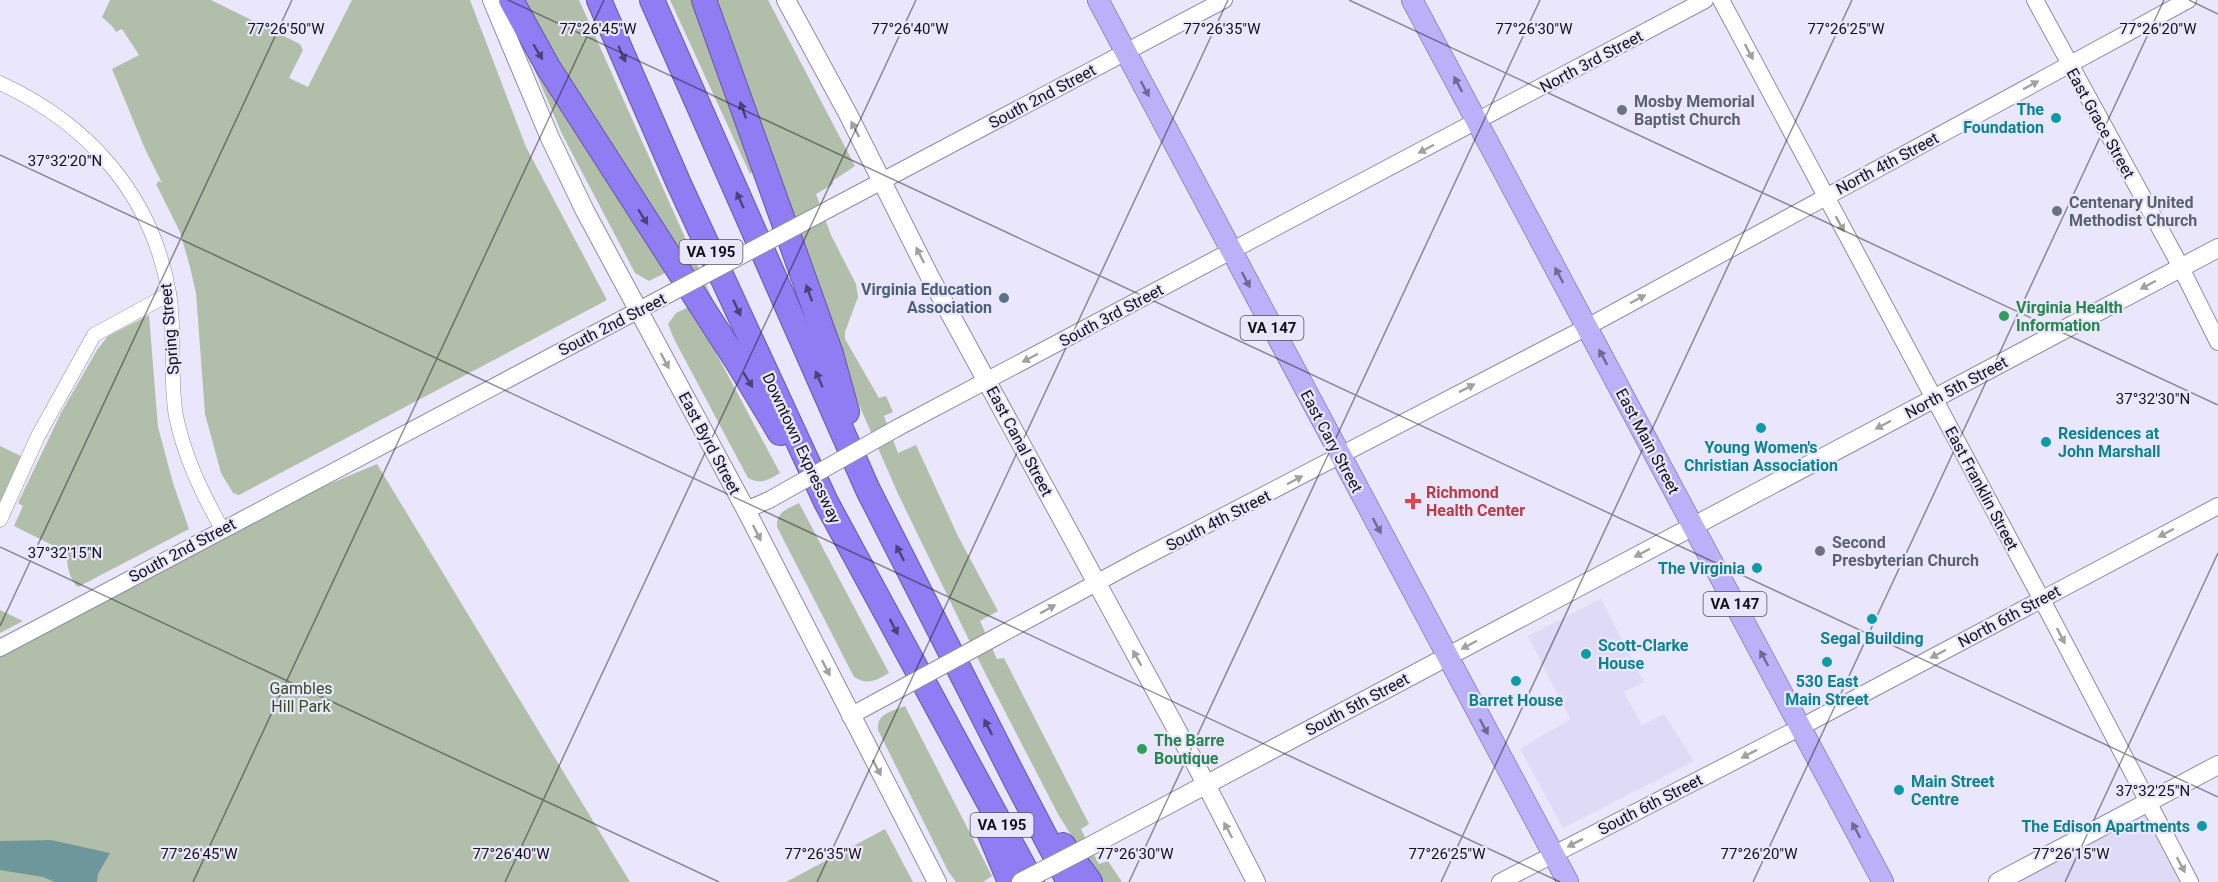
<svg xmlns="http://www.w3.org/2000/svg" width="2218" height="882" font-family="Roboto,sans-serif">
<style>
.built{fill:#dfdbf7}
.green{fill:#b1bfaa}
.water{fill:#6d979b}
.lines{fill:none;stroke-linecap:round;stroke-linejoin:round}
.minor-casing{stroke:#908c9f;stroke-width:15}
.tertiary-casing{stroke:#908c9f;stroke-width:18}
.secondary-casing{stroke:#908c9f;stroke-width:20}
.primary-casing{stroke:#6457a6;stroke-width:22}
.motorway-casing{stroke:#6457a6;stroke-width:26}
.minor{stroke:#fff;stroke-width:14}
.tertiary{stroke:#fff;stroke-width:16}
.secondary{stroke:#fff;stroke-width:18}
.primary{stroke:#bcb1f8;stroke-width:21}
.motorway{stroke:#907df3;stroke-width:24}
.tertiary-bridge-casing{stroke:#908c9f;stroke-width:18;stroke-linecap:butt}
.secondary-bridge-casing{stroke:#908c9f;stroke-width:20;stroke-linecap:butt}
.tertiary-bridge{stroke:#fff;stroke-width:16}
.secondary-bridge{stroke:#fff;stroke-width:18}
.oneway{fill:#4b427b}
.oneway2{fill:#a1a0a3}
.oneway3{fill:#706993}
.ticks{fill:none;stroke:#131118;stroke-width:1.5;stroke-opacity:0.45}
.worship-dot{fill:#6b7280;stroke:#eae7fc;stroke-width:2}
.culture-dot{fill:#0f9aa8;stroke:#eae7fc;stroke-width:2}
.service-dot{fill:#5c6f8a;stroke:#eae7fc;stroke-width:2}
.leisure-dot{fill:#2e9e5b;stroke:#eae7fc;stroke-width:2}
.health-dot{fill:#e0444e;stroke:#eae7fc;stroke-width:2}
.labels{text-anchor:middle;stroke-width:4.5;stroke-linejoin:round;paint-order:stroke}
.shield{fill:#eae7fc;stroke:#54515c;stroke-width:1.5}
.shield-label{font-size:15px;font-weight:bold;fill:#131118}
.street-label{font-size:16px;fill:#131118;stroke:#eae7fc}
.worship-label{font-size:16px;font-weight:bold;fill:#5b616d;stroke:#eae7fc;text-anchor:start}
.culture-label{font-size:16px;font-weight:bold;fill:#0d838f;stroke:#eae7fc}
.service-label{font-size:16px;font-weight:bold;fill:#4e5e75;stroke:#eae7fc;text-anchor:end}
.leisure-label{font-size:16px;font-weight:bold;fill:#27864d;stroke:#eae7fc;text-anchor:start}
.health-label{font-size:16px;font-weight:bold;fill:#be3a42;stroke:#eae7fc;text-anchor:start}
.park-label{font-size:16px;fill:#334d21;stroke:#eae7fc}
.ticks-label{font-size:15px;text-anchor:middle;fill:#131118;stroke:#eae7fc;stroke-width:4.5;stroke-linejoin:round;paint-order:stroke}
</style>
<rect width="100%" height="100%" fill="#eae7fc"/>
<!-- built -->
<g class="built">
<path d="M 1601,599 L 1644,682 L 1624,692 L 1642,725 L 1664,714 L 1694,761 L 1563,828 L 1520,749 L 1570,719 L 1528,636 Z"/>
<path d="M 2147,802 L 2191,882 L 2000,882 Z"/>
</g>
<!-- green -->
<g class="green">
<path d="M 110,0 L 211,0 L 300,44 L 303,50 L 289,78 L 308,87 L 352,0 L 470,0 L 526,147 L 607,300 L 239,495 L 233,493 L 221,473 L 205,414 L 196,293 L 190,267 L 180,232 L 156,184 L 159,181 L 162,183 L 145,149 L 112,69 L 139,55 L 122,29 L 116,32 L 112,26 L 102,17 Z"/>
<path d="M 521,0 L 579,0 L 733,345 Z"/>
<path d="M 670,0 L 696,0 L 755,170 L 750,174 Z"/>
<path d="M 714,0 L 768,0 L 855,166 L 834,180 L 832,185 L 816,194 L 831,235 L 856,284 L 858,297 L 845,332 L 845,339 L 879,398 L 886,396 L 893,412 L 884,416 L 898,453 L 916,445 L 958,536 L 998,611 L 980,621 L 997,659 L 1004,658 L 1089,824 L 1081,829 L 1099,864 L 1108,861 L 1122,882 L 1101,882 L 1059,816 L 985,673 L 899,496 L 856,398 L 825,303 Z"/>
<path d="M 526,50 L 667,272 L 649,281 L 635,273 L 562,134 Z"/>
<path d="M 691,306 L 780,473 C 768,480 761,485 748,478 L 674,339 L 668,324 L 676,313 Z"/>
<path d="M 149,315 L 158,427 L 173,483 L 189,529 L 78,587 C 70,581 65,562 68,553 L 14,526 L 23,506 L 18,503 L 61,413 L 97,350 L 108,336 Z"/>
<path d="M 0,446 L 21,456 L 0,502 Z"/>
<path d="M 377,464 L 630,882 L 0,882 L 0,648 L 222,529 Z"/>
<path d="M 799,503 L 889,673 C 876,680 869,686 854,677 L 777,527 C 776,512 787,509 799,503 Z"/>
<path d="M 0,610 L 23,621 L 0,633 Z"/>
<path d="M 905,706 L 992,876 L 983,882 L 956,882 L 948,871 L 878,730 C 876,714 892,711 905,706 Z"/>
<path d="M 885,829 L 913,882 L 786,882 Z"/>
</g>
<!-- water -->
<path class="water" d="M 51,840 L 110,853 L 98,874 L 97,882 L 55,882 L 43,877 L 0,870 L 0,841 Z"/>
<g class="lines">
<defs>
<g id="minor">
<path d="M 0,83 C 89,124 152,195 169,293 C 176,333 169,376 176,416 C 184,456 202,493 222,529"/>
<path d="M 0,520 L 38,436 L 94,335 L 169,294"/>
</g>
<g id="tertiary">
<path d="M 1721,0 L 2050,615 L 2190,882"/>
<path d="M 2035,0 L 2175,256 L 2218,342"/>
<path d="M 831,208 L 1224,0"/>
<path d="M 897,428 L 1705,0"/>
<path d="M 746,510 L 769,500"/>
<path d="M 996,637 L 1137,561 L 1587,327 L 2188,0"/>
<path d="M 0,648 L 671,293"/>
<path d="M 850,716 L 876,702"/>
<path d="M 1500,882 L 1801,727 L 2218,506"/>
</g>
<g id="secondary">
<path d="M 492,0 L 550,138 L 585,211 L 746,510 L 937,882"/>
<path d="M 786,0 L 848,114 L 930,277 L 1196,765 L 1256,882"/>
<path d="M 1094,844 L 2218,248"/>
<path d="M 1998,882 L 2218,765"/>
</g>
<g id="primary">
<path d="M 1098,0 L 1568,882"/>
<path d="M 1412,0 L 1883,882"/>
</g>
<g id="motorway">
<path d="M 511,0 L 548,67 L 738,363 L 780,433"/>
<path d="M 599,0 L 679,184 L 826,502 L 1032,882"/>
<path d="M 652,0 L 868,490 L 1015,779 L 1069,882"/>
<path d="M 704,0 L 831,354 L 847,412"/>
<path d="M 990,834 L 1010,882"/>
<path d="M 1063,845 L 1090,882"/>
</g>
</defs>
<!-- minor casing -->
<use href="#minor" class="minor-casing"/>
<!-- tertiary casing -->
<use href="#tertiary" class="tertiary-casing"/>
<!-- secondary casing -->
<use href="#secondary" class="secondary-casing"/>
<!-- primary casing -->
<use href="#primary" class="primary-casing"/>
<!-- motorway casing -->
<use href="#motorway" class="motorway-casing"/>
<!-- minor -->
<use href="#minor" class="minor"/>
<!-- tertiary -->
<use href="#tertiary" class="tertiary"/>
<!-- secondary -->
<use href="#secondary" class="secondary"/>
<!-- primary -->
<use href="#primary" class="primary"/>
<!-- motorway -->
<use href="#motorway" class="motorway"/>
<defs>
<g id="tertiary-bridge">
<path d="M 671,293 L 831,208"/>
<path d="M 769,500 L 897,428"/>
<path d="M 876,702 L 996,637"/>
</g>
<path id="secondary-bridge" d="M 1021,882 L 1094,844"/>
</defs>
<!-- tertiary-bridge casing -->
<use href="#tertiary-bridge" class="tertiary-bridge-casing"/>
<!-- secondary-bridge casing -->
<use href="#secondary-bridge" class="secondary-bridge-casing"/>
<!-- tertiary-bridge -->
<use href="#tertiary-bridge" class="tertiary-bridge"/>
<!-- secondary-bridge -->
<use href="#secondary-bridge" class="secondary-bridge"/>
</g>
<!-- one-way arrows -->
<defs><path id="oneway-solid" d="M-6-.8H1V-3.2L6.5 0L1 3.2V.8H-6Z" transform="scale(1.5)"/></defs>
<g class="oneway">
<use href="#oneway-solid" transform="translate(538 52) rotate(59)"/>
<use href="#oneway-solid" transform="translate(622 54) rotate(66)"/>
<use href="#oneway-solid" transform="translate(743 110) rotate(-110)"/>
<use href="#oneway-solid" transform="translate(740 200) rotate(-114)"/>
<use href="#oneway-solid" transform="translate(643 217) rotate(58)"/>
<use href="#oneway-solid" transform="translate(809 293) rotate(-110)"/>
<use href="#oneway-solid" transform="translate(737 308) rotate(65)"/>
<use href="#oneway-solid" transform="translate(819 379) rotate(-114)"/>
<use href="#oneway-solid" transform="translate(748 380) rotate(59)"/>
<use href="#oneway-solid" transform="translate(900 553) rotate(-117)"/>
<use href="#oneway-solid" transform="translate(894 627) rotate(62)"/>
<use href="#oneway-solid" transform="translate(988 727) rotate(-117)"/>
</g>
<g class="oneway2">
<use href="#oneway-solid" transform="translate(1749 52) rotate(62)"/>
<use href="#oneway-solid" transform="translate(2031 85) rotate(-28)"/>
<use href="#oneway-solid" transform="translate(855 129) rotate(-117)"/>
<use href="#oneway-solid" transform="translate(1426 149) rotate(152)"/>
<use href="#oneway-solid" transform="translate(1840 224) rotate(61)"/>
<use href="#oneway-solid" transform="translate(920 255) rotate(-117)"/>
<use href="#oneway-solid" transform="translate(2148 285) rotate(152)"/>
<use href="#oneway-solid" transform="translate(1638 299) rotate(-28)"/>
<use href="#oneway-solid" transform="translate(1030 358) rotate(152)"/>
<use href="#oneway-solid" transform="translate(665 361) rotate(62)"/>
<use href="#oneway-solid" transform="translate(1467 388) rotate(-27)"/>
<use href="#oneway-solid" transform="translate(1883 425) rotate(152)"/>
<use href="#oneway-solid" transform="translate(1295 480) rotate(-28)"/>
<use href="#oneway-solid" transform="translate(757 533) rotate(63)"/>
<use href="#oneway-solid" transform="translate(2166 533) rotate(152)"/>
<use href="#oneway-solid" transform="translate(1642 553) rotate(152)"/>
<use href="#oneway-solid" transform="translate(1048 609) rotate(-29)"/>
<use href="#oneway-solid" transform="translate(2061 636) rotate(63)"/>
<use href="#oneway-solid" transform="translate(1469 645) rotate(152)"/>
<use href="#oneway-solid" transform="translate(1938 654) rotate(152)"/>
<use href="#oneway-solid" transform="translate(1137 658) rotate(-119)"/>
<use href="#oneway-solid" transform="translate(826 668) rotate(63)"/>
<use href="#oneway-solid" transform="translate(1749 754) rotate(153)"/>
<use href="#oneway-solid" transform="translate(877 768) rotate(62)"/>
<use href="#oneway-solid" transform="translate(1228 830) rotate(-118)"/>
<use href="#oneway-solid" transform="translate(1575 843) rotate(153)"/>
<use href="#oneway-solid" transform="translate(2181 865) rotate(62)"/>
</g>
<g class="oneway3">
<use href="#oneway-solid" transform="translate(1458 84) rotate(-118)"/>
<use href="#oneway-solid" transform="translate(1145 89) rotate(62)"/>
<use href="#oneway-solid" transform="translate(1559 275) rotate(-118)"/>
<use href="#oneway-solid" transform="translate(1246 280) rotate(62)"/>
<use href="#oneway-solid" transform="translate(1603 357) rotate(-118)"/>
<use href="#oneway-solid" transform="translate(1377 526) rotate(62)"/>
<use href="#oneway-solid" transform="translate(1764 658) rotate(-118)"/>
<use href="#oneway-solid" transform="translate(1484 727) rotate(62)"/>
<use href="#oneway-solid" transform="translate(1856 830) rotate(-118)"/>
</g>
<!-- ticks -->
<path class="ticks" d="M 508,0 L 2218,797M 1349,0 L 2218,405M 2189,0 L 2218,14M 0,155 L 1560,882M 0,547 L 719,882M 0,626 L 292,0M 193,882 L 604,0M 505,882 L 916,0M 817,882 L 1228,0M 1129,882 L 1540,0M 1441,882 L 1852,0M 1753,882 L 2164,0M 2065,882 L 2218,553"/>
<!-- markers -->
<g class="worship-dot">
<circle cx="1622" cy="110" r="6"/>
<circle cx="2057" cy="211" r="6"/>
<circle cx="1820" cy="551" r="6"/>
</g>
<g class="culture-dot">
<circle cx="2056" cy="118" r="6"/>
<circle cx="1761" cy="428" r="6"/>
<circle cx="2046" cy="442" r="6"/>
<circle cx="1757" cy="568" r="6"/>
<circle cx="1872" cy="619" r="6"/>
<circle cx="1586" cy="654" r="6"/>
<circle cx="1827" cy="662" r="6"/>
<circle cx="1516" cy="681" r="6"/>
<circle cx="1899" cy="790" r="6"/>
<circle cx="2202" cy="826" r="6"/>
</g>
<circle class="service-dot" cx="1004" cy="298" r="6"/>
<g class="leisure-dot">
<circle cx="2004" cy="316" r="6"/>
<circle cx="1142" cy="749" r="6"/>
</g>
<path class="health-dot" d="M1410 492h6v6h6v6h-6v6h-6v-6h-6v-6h6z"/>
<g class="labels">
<!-- shield labels -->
<g class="shield">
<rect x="679.5" y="240" width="63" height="24" rx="4.5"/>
<rect x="1240.5" y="316" width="63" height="24" rx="4.5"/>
<rect x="1703.5" y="592" width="63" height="24" rx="4.5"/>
<rect x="970.5" y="813" width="63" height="24" rx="4.5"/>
</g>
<g class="shield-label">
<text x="711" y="257">VA 195</text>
<text x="1272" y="333">VA 147</text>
<text x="1735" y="609">VA 147</text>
<text x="1002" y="830">VA 195</text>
</g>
<!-- street labels -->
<g class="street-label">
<text transform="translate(1591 61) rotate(-28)" y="6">North 3rd Street</text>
<text transform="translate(1042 96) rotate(-28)" y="6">South 2nd Street</text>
<text transform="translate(2101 123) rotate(61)" y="6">East Grace Street</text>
<text transform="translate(1887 163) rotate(-28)" y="6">North 4th Street</text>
<text transform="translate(1111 315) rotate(-28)" y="6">South 3rd Street</text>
<text transform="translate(612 324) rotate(-27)" y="6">South 2nd Street</text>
<text transform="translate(169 329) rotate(-95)" y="6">Spring Street</text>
<text transform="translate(1956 387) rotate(-28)" y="6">North 5th Street</text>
<text transform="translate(1020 441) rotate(62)" y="6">East Canal Street</text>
<text transform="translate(1332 441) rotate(62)" y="6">East Cary Street</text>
<text transform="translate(1648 441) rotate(62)" y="6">East Main Street</text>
<text transform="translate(710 443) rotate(62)" y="6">East Byrd Street</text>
<text transform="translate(802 448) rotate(65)" y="6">Downtown Expressway</text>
<text transform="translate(1982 488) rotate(62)" y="6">East Franklin Street</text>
<text transform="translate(1218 520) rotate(-27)" y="6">South 4th Street</text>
<text transform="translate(182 550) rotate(-28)" y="6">South 2nd Street</text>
<text transform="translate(2009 616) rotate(-28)" y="6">North 6th Street</text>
<text transform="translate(1357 704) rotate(-28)" y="6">South 5th Street</text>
<text transform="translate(1650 804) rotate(-27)" y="6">South 6th Street</text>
</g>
<!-- worship labels -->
<g class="worship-label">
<text x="1634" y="107">Mosby Memorial<tspan x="1634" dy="18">Baptist Church</tspan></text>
<text x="2069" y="208">Centenary United<tspan x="2069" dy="18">Methodist Church</tspan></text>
<text x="1832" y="548">Second<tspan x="1832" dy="18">Presbyterian Church</tspan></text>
</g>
<!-- culture labels -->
<g class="culture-label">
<text x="2044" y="115" text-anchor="end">The<tspan x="2044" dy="18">Foundation</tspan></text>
<text x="2058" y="439" text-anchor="start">Residences at<tspan x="2058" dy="18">John Marshall</tspan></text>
<text x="1761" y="453">Young Women's<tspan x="1761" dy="18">Christian Association</tspan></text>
<text x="1745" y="574" text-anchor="end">The Virginia</text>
<text x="1872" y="644">Segal Building</text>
<text x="1598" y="651" text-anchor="start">Scott-Clarke<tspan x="1598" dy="18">House</tspan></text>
<text x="1827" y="687">530 East<tspan x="1827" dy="18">Main Street</tspan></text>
<text x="1516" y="706">Barret House</text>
<text x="1911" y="787" text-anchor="start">Main Street<tspan x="1911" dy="18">Centre</tspan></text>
<text x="2190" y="832" text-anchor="end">The Edison Apartments</text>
</g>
<!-- service labels -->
<g class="service-label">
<text x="992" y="295">Virginia Education<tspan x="992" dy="18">Association</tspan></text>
</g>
<!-- leisure labels -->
<g class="leisure-label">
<text x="2016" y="313">Virginia Health<tspan x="2016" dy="18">Information</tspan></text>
<text x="1154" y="746">The Barre<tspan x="1154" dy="18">Boutique</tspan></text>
</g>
<!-- health labels -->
<g class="health-label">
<text x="1426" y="498">Richmond<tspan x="1426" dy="18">Health Center</tspan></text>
</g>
<!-- park labels -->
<g class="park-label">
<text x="301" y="694">Gambles<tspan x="301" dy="18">Hill Park</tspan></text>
</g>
</g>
<g class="ticks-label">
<text x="286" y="34">77°26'50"W</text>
<text x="598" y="34">77°26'45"W</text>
<text x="910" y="34">77°26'40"W</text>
<text x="1222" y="34">77°26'35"W</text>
<text x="1534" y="34">77°26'30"W</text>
<text x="1846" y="34">77°26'25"W</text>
<text x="2158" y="34">77°26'20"W</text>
<text x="65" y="166">37°32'20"N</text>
<text x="2153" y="404">37°32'30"N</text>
<text x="65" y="558">37°32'15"N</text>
<text x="2153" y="796">37°32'25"N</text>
<text x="199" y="859">77°26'45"W</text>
<text x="511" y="859">77°26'40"W</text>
<text x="823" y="859">77°26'35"W</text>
<text x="1135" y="859">77°26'30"W</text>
<text x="1447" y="859">77°26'25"W</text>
<text x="1759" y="859">77°26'20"W</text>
<text x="2071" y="859">77°26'15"W</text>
</g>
</svg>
